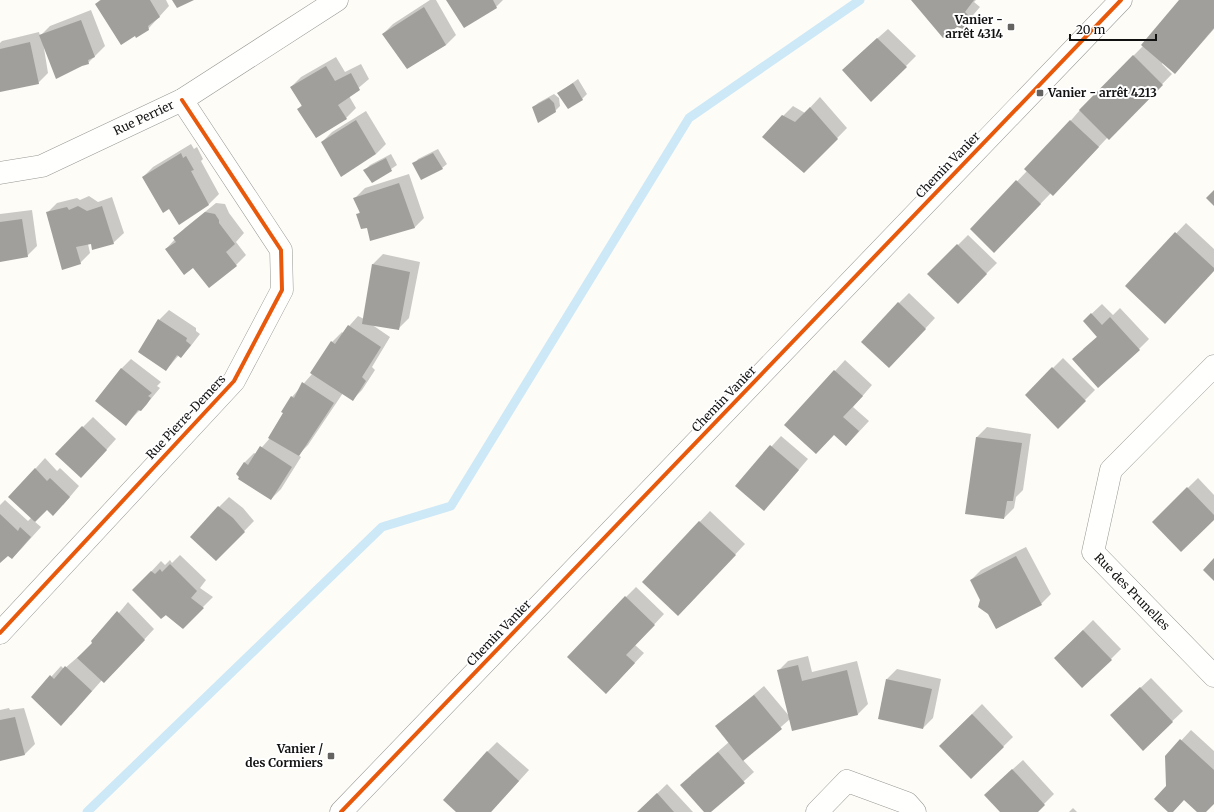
<svg xmlns="http://www.w3.org/2000/svg" width="1214" height="812" font-family="Merriweather,serif">
<style>
.shadow{fill:#0003}
.lines{fill:none;stroke-linecap:round;stroke-linejoin:round}
.stream{stroke:#cde8f7;stroke-width:9}
.building{fill:#a19f9c}
.minor-casing{stroke:#979795;stroke-width:23}
.minor{stroke:#fffffe;stroke-width:22}
.cycleway-casing{stroke:#fff;stroke-width:6}
.cycleway{stroke:#e8590c;stroke-width:4}
.poi-dot{fill:#646362;stroke:#fff;stroke-width:1.5}
.labels{text-anchor:middle;stroke-width:4;stroke-linejoin:round;paint-order:stroke}
.poi-label{font-size:12px;font-weight:bold;fill:#111;stroke:#fff;text-anchor:end}
.street-label{font-size:12px;fill:#111;stroke:#fff}
</style>
<rect width="100%" height="100%" fill="#fdfcf7"/>
<!-- shadow -->
<g class="shadow">
<path d="M 100,0 L 166,0 L 169,6 L 148,29 L 96,4 Z"/>
<path d="M 430,0 L 436,0 L 456,35 L 446,45 L 407,68 L 383,34 L 393,24 Z"/>
<path d="M 447,0 L 503,0 L 496,7 Z"/>
<path d="M 912,0 L 976,0 L 974,2 L 980,7 L 962,28 Z"/>
<path d="M 1180,0 L 1214,0 L 1214,29 L 1175,73 L 1163,62 L 1162,64 L 1172,74 L 1109,139 L 1108,137 L 1063,185 L 1051,193 L 994,252 L 971,229 L 1027,171 L 1080,110 L 1143,46 Z"/>
<path d="M 91,10 L 105,46 L 88,63 L 43,42 L 48,73 L 38,83 L 0,86 L 0,43 L 2,41 L 39,32 L 40,36 L 50,26 Z"/>
<path d="M 888,29 L 916,56 L 871,101 L 853,60 Z"/>
<path d="M 336,57 L 345,72 L 361,64 L 369,79 L 349,96 L 356,108 L 346,118 L 298,109 L 302,105 L 291,87 L 301,77 Z"/>
<path d="M 578,79 L 587,94 L 582,99 L 559,93 Z"/>
<path d="M 554,94 L 559,98 L 560,106 L 555,111 L 533,108 L 538,103 Z"/>
<path d="M 820,97 L 847,128 L 804,172 L 783,116 L 793,106 L 805,113 Z"/>
<path d="M 366,111 L 386,144 L 376,154 L 322,142 L 332,132 Z"/>
<path d="M 191,144 L 194,149 L 197,147 L 203,159 L 201,161 L 219,194 L 209,204 L 179,223 L 169,208 L 143,177 L 153,167 Z"/>
<path d="M 438,149 L 447,164 L 442,168 L 414,164 L 418,159 Z"/>
<path d="M 391,154 L 397,165 L 372,182 L 365,170 L 370,165 Z"/>
<path d="M 409,174 L 424,218 L 414,228 L 367,227 L 357,215 L 360,212 L 355,198 L 365,188 Z"/>
<path d="M 89,196 L 98,202 L 112,197 L 124,233 L 113,243 L 88,244 L 90,253 L 80,263 L 47,213 L 57,203 L 77,198 L 80,200 Z"/>
<path d="M 216,203 L 225,204 L 229,213 L 244,233 L 236,242 L 246,255 L 236,265 L 193,267 L 166,249 L 185,228 Z"/>
<path d="M 32,210 L 37,246 L 27,256 L 0,261 L 0,214 Z"/>
<path d="M 1186,223 L 1214,249 L 1214,270 L 1126,286 Z"/>
<path d="M 968,235 L 997,263 L 958,302 L 929,274 Z"/>
<path d="M 383,254 L 420,262 L 409,318 L 399,328 L 371,324 L 390,337 L 372,367 L 375,370 L 362,390 L 352,400 L 343,393 L 308,445 L 298,455 L 301,457 L 281,489 L 271,499 L 244,463 L 254,453 L 256,454 L 270,438 L 292,397 L 312,374 L 332,342 L 342,332 L 343,333 L 358,316 L 364,319 L 373,264 Z"/>
<path d="M 909,293 L 935,318 L 899,357 L 899,303 Z"/>
<path d="M 1102,304 L 1113,315 L 1120,308 L 1149,339 L 1139,349 L 1083,349 L 1098,336 L 1084,321 Z"/>
<path d="M 169,310 L 196,328 L 196,331 L 200,334 L 190,347 L 181,357 L 179,355 L 166,370 L 159,320 Z"/>
<path d="M 1063,358 L 1095,390 L 1058,427 L 1026,395 Z"/>
<path d="M 131,359 L 161,382 L 157,386 L 160,388 L 150,400 L 126,424 L 121,369 Z"/>
<path d="M 845,360 L 872,385 L 853,407 L 869,421 L 856,435 L 846,445 L 834,434 L 786,425 Z"/>
<path d="M 93,417 L 116,439 L 91,467 L 83,427 Z"/>
<path d="M 987,427 L 1031,434 L 1023,490 L 1016,497 L 1014,508 L 1004,518 L 966,513 L 977,437 Z"/>
<path d="M 781,436 L 808,459 L 764,510 L 736,486 Z"/>
<path d="M 45,458 L 57,471 L 60,468 L 79,486 L 63,505 L 47,509 L 34,521 L 41,527 L 22,548 L 12,558 L 8,555 L 0,562 L 0,505 L 5,500 L 28,521 L 32,517 L 10,497 Z"/>
<path d="M 1198,478 L 1214,495 L 1214,519 L 1153,522 Z"/>
<path d="M 229,497 L 243,508 L 254,521 L 216,560 L 219,507 Z"/>
<path d="M 710,511 L 745,544 L 688,605 L 643,582 Z"/>
<path d="M 1026,547 L 1051,594 L 1041,604 L 981,600 L 971,580 L 981,570 Z"/>
<path d="M 180,555 L 206,580 L 200,588 L 213,597 L 182,628 L 134,590 L 161,561 L 165,565 L 170,560 L 172,563 Z"/>
<path d="M 636,587 L 664,614 L 635,645 L 644,653 L 616,683 L 626,597 Z"/>
<path d="M 128,602 L 154,629 L 114,672 L 102,680 L 71,715 L 33,697 L 61,666 L 64,669 L 94,643 Z"/>
<path d="M 1093,620 L 1121,649 L 1111,659 L 1055,658 Z"/>
<path d="M 808,656 L 812,672 L 857,661 L 868,704 L 858,714 L 790,719 L 743,760 L 754,772 L 710,812 L 705,812 L 691,775 L 729,742 L 717,726 L 764,686 L 790,717 L 778,671 L 788,661 Z"/>
<path d="M 897,669 L 941,679 L 933,718 L 923,728 L 887,679 Z"/>
<path d="M 1151,678 L 1183,711 L 1143,749 L 1122,705 Z"/>
<path d="M 982,704 L 1013,737 L 971,778 L 940,746 Z"/>
<path d="M 9,708 L 10,710 L 24,708 L 35,744 L 25,754 L 0,760 L 0,710 Z"/>
<path d="M 1191,730 L 1214,751 L 1214,803 L 1205,812 L 1198,812 L 1184,799 L 1172,812 L 1169,812 L 1166,757 Z"/>
<path d="M 497,742 L 529,770 L 491,812 L 458,812 L 487,752 Z"/>
<path d="M 1023,760 L 1054,794 L 1036,812 L 1001,812 L 995,785 Z"/>
<path d="M 667,784 L 693,812 L 638,812 Z"/>
<path d="M 1073,808 L 1077,812 L 1069,812 Z"/>
</g>
<g class="lines">
<!-- stream -->
<path class="stream" d="M 87,812 L 382,527 L 451,506 L 689,118 L 860,0"/>
</g>
<!-- building -->
<g class="building">
<path d="M 101,0 L 150,0 L 160,17 L 148,26 L 149,30 L 136,38 L 135,36 L 121,45 L 95,4 Z"/>
<path d="M 172,0 L 194,0 L 177,8 Z"/>
<path d="M 446,0 L 493,0 L 497,8 L 464,28 Z"/>
<path d="M 911,0 L 974,0 L 965,12 L 971,18 L 963,29 L 957,27 L 943,38 Z"/>
<path d="M 1179,0 L 1214,0 L 1214,28 L 1175,74 L 1141,45 Z"/>
<path d="M 424,7 L 446,45 L 407,69 L 382,34 Z"/>
<path d="M 81,20 L 95,57 L 88,60 L 89,64 L 82,66 L 56,79 L 39,35 Z"/>
<path d="M 877,38 L 907,67 L 871,102 L 842,70 Z"/>
<path d="M 30,42 L 39,84 L 0,92 L 0,49 Z"/>
<path d="M 1133,55 L 1163,85 L 1109,140 L 1079,110 Z"/>
<path d="M 326,66 L 335,81 L 351,73 L 360,90 L 338,105 L 347,119 L 316,138 L 297,109 L 302,106 L 290,87 Z"/>
<path d="M 573,83 L 583,100 L 568,109 L 557,93 Z"/>
<path d="M 549,98 L 554,103 L 556,112 L 538,123 L 532,107 Z"/>
<path d="M 810,107 L 838,139 L 804,173 L 762,137 L 782,115 L 795,122 Z"/>
<path d="M 356,120 L 376,154 L 341,177 L 321,142 Z"/>
<path d="M 1070,120 L 1099,147 L 1053,196 L 1024,169 Z"/>
<path d="M 181,153 L 183,158 L 186,156 L 194,170 L 191,171 L 209,205 L 179,225 L 169,209 L 163,213 L 142,177 Z"/>
<path d="M 433,153 L 443,169 L 421,180 L 412,163 Z"/>
<path d="M 386,158 L 392,171 L 372,183 L 363,170 Z"/>
<path d="M 1016,180 L 1041,204 L 994,253 L 970,229 Z"/>
<path d="M 399,183 L 415,228 L 370,241 L 367,228 L 361,229 L 356,214 L 360,213 L 353,198 Z"/>
<path d="M 1214,190 L 1214,206 L 1206,198 Z"/>
<path d="M 78,206 L 87,211 L 102,206 L 114,244 L 92,250 L 91,244 L 76,247 L 81,264 L 62,270 L 46,212 L 67,207 L 69,210 Z"/>
<path d="M 205,212 L 215,214 L 219,220 L 219,223 L 235,244 L 226,252 L 237,266 L 209,288 L 193,268 L 184,275 L 165,249 L 176,242 L 173,238 Z"/>
<path d="M 22,219 L 28,257 L 0,262 L 0,222 Z"/>
<path d="M 1175,232 L 1214,268 L 1214,271 L 1165,324 L 1125,286 Z"/>
<path d="M 957,244 L 987,274 L 958,304 L 927,274 Z"/>
<path d="M 372,264 L 410,272 L 399,330 L 362,324 Z"/>
<path d="M 898,302 L 926,329 L 889,368 L 861,342 Z"/>
<path d="M 1091,313 L 1102,325 L 1110,317 L 1140,350 L 1098,388 L 1072,359 L 1097,337 L 1083,321 Z"/>
<path d="M 158,319 L 187,338 L 186,341 L 191,345 L 181,358 L 177,355 L 166,371 L 138,352 Z"/>
<path d="M 348,325 L 381,347 L 362,377 L 366,381 L 353,401 L 310,373 L 331,341 L 335,344 Z"/>
<path d="M 1052,367 L 1086,401 L 1058,429 L 1025,395 Z"/>
<path d="M 121,368 L 152,393 L 148,396 L 151,398 L 147,404 L 141,411 L 138,410 L 126,426 L 95,401 Z"/>
<path d="M 834,370 L 863,396 L 843,417 L 859,431 L 846,446 L 834,435 L 816,454 L 784,425 Z"/>
<path d="M 302,382 L 334,403 L 299,456 L 268,438 L 283,413 L 281,412 L 291,396 L 294,398 Z"/>
<path d="M 82,426 L 107,450 L 81,478 L 55,454 Z"/>
<path d="M 976,437 L 1022,443 L 1013,501 L 1007,501 L 1004,519 L 965,514 Z"/>
<path d="M 770,445 L 799,470 L 764,511 L 735,486 Z"/>
<path d="M 260,446 L 292,467 L 271,500 L 238,479 L 239,477 L 236,474 L 244,462 L 248,465 Z"/>
<path d="M 35,468 L 47,481 L 50,478 L 70,497 L 53,516 L 47,510 L 35,522 L 8,497 Z"/>
<path d="M 1187,487 L 1214,515 L 1214,520 L 1181,552 L 1152,522 Z"/>
<path d="M 218,506 L 233,518 L 245,532 L 216,561 L 190,537 Z"/>
<path d="M 0,514 L 18,531 L 20,527 L 31,537 L 12,559 L 8,556 L 0,563 Z"/>
<path d="M 699,521 L 736,555 L 678,616 L 642,582 Z"/>
<path d="M 1016,556 L 1042,605 L 996,629 L 988,614 L 978,607 L 980,600 L 970,580 Z"/>
<path d="M 1214,558 L 1214,581 L 1203,570 Z"/>
<path d="M 170,564 L 197,591 L 191,598 L 204,608 L 183,629 L 166,615 L 161,619 L 132,590 L 151,571 L 155,574 L 160,569 L 162,572 Z"/>
<path d="M 625,596 L 655,625 L 626,655 L 635,663 L 606,694 L 567,657 Z"/>
<path d="M 117,611 L 145,640 L 104,683 L 77,658 L 92,643 L 91,641 Z"/>
<path d="M 1083,630 L 1112,660 L 1082,688 L 1054,658 Z"/>
<path d="M 798,665 L 802,681 L 847,670 L 858,715 L 792,731 L 777,670 Z"/>
<path d="M 65,666 L 92,691 L 61,726 L 31,697 L 50,675 L 54,679 Z"/>
<path d="M 886,679 L 932,689 L 923,729 L 878,719 Z"/>
<path d="M 1140,687 L 1173,722 L 1143,751 L 1110,715 Z"/>
<path d="M 754,695 L 782,729 L 743,761 L 715,726 Z"/>
<path d="M 972,714 L 1004,747 L 971,779 L 939,746 Z"/>
<path d="M 15,717 L 25,755 L 0,761 L 0,720 Z"/>
<path d="M 1180,739 L 1214,770 L 1214,804 L 1206,812 L 1197,812 L 1184,800 L 1173,812 L 1168,812 L 1154,799 L 1166,786 L 1165,756 Z"/>
<path d="M 487,751 L 519,781 L 491,812 L 456,812 L 443,800 Z"/>
<path d="M 718,752 L 745,783 L 711,812 L 704,812 L 680,785 Z"/>
<path d="M 1012,769 L 1045,805 L 1038,812 L 1000,812 L 984,795 Z"/>
<path d="M 657,793 L 674,812 L 637,812 Z"/>
</g>
<g class="lines">
<defs>
<g id="minor">
<path id="s1" d="M 0,173 L 42,166 L 182,100 L 337,0"/>
<path id="s2" d="M 1214,366 L 1111,470 L 1093,552 L 1214,676"/>
<path d="M 0,633 L 234,381 L 282,290 L 281,250 L 182,100"/>
<path d="M 341,812 L 1121,0"/>
<path d="M 817,812 L 847,781 L 907,803 L 915,812"/>
</g>
</defs>
<!-- minor casing -->
<use href="#minor" class="minor-casing"/>
<!-- minor -->
<use href="#minor" class="minor"/>
<defs>
<g id="cycleway">
<path d="M 0,633 L 234,381 L 282,290 L 281,250 L 182,100"/>
<path d="M 341,812 L 1121,0"/>
</g>
</defs>
<!-- cycleway casing -->
<use href="#cycleway" class="cycleway-casing"/>
<!-- cycleway -->
<use href="#cycleway" class="cycleway"/>
</g>
<!-- markers -->
<g class="poi-dot">
<rect x="1007" y="23" width="8" height="8" rx="2"/>
<rect x="1036" y="89" width="8" height="8" rx="2"/>
<rect x="327" y="752" width="8" height="8" rx="2"/>
</g>
<g class="labels">
<!-- poi labels -->
<g class="poi-label">
<text x="1003" y="24">Vanier -<tspan x="1003" dy="14">arrêt 4314</tspan></text>
<text x="1048" y="97" text-anchor="start">Vanier - arrêt 4213</text>
<text x="323" y="753">Vanier /<tspan x="323" dy="14">des Cormiers</tspan></text>
</g>
<!-- street labels -->
<g class="street-label">
<text dy="4" stroke="none"><textPath href="#s1" startOffset="155">Rue Perrier</textPath></text>
<text transform="translate(948 165) rotate(-46)" y="4">Chemin Vanier</text>
<text transform="translate(724 399) rotate(-46)" y="4">Chemin Vanier</text>
<text transform="translate(186 417) rotate(-47)" y="4">Rue Pierre-Demers</text>
<text dy="4" stroke="none"><textPath href="#s2" startOffset="286">Rue des Prunelles</textPath></text>
<text transform="translate(499 633) rotate(-46)" y="4">Chemin Vanier</text>
</g>
</g>
<!-- scale -->
<path d="M1070 34v6h86v-6" fill="none" stroke="#111111" stroke-width="2"/>
<text x="1076" y="34" font-size="12" fill="#111111" stroke="#ffffff" stroke-width="3" paint-order="stroke">20 m</text>
</svg>
